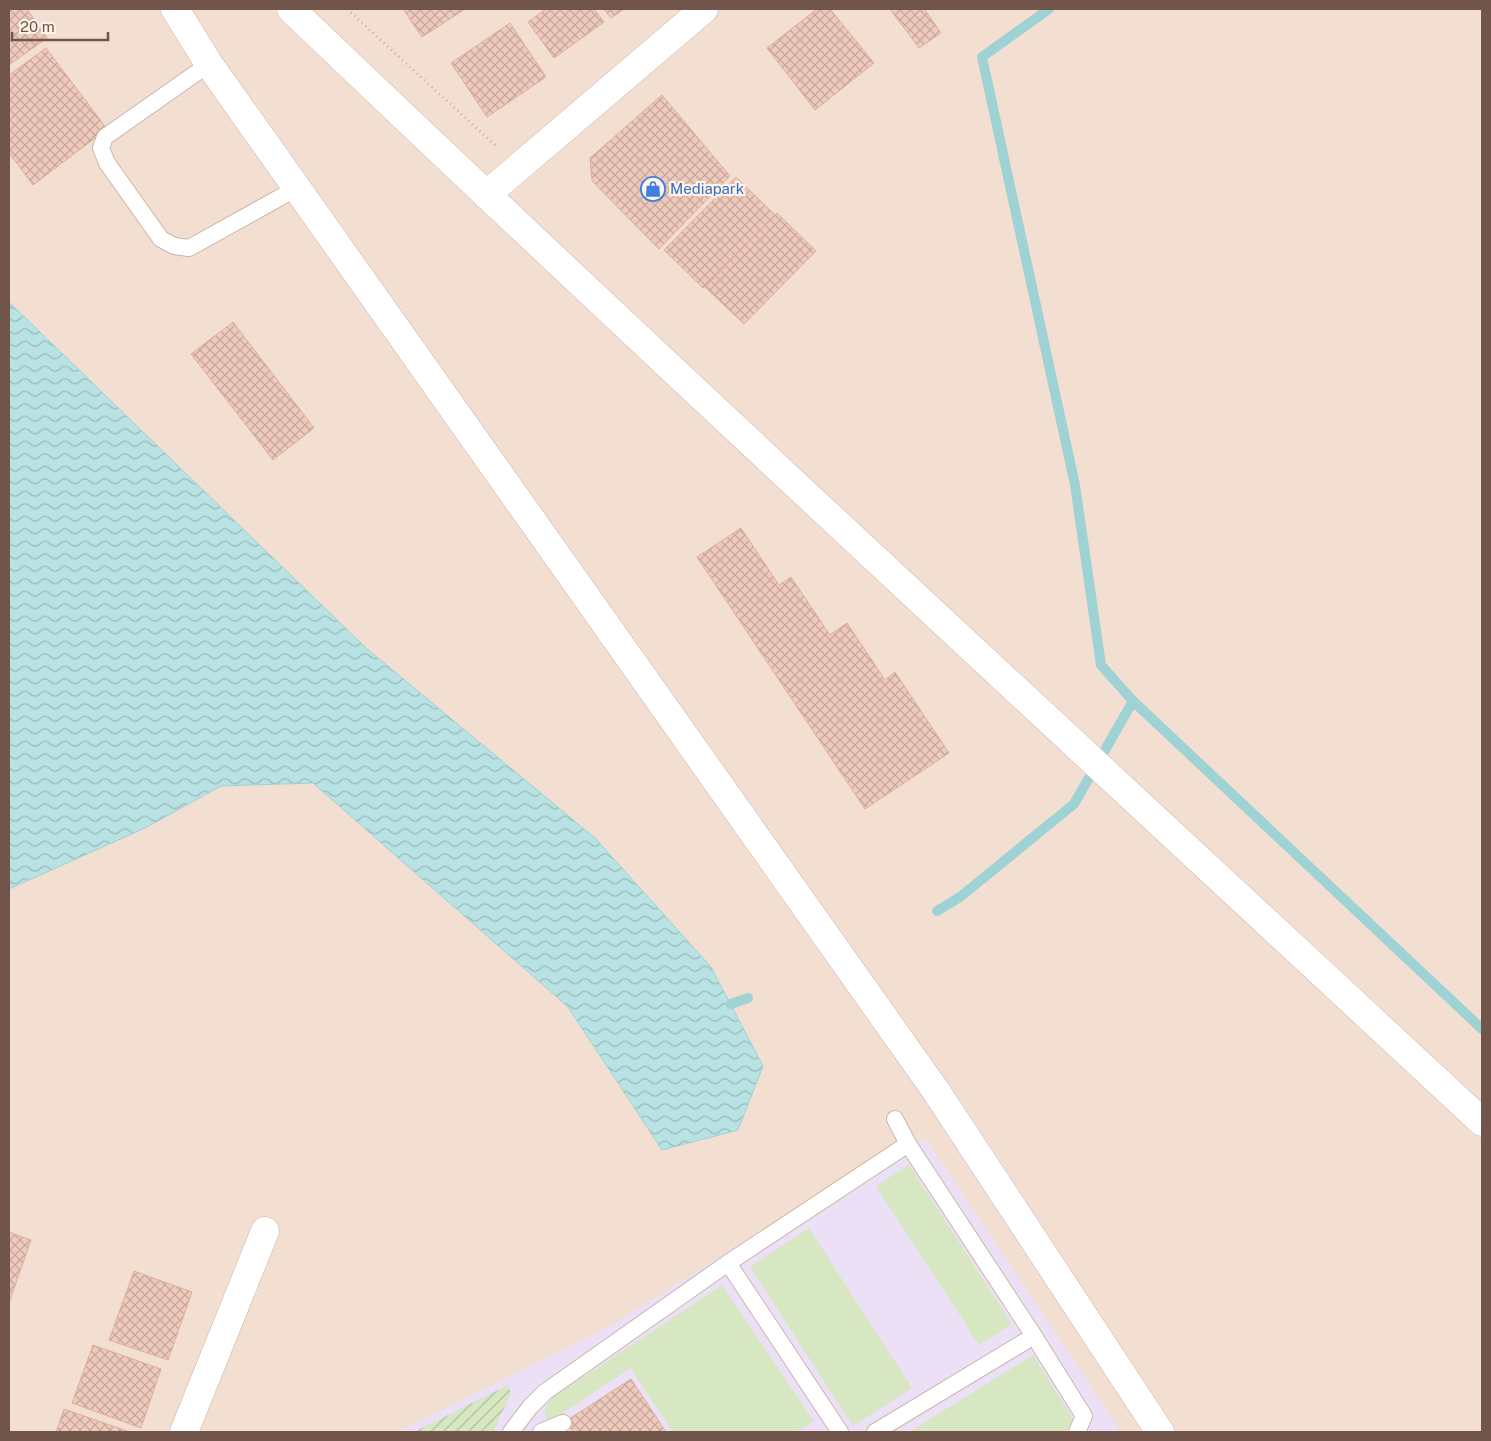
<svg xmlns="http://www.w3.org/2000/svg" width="1491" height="1441" font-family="'Public Sans',sans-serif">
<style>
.residential{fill:#f2dfd1}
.education{fill:#ece0f7}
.grass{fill:#d6e7c2}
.garden{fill:url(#garden-furrows)}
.water{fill:url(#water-waves);stroke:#9fd2d4}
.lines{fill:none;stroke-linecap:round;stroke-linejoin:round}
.stream{stroke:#9fd2d4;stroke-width:10}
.building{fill:url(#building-cross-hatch);stroke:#e0af9d}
.lane-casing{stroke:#cbb5aa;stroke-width:18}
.street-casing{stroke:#cbb5aa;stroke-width:29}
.secondary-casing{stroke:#d0b6aa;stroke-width:29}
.path{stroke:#d3ad9f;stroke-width:3;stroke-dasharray:1 4;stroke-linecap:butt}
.lane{stroke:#fff;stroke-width:16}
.street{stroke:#fff;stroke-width:28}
.secondary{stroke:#fff;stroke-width:28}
.labels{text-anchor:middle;stroke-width:4.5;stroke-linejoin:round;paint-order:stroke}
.shop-label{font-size:15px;fill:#366cbe;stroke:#fef3e8;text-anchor:start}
</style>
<defs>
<pattern id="garden-furrows" width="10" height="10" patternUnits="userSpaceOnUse" patternTransform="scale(1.25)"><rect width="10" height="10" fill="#d6e7c2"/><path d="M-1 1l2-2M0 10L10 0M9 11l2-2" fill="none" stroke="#b2bea0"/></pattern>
<pattern id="water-waves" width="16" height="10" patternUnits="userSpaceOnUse" patternTransform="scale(1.25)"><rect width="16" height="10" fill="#b8e2e3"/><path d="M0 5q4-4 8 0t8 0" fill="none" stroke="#9ababa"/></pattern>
<pattern id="building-cross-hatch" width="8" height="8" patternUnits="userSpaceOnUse" patternTransform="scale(1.25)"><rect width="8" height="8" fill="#efcabc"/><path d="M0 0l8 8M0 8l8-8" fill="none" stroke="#c6a79b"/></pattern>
</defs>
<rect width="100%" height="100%" fill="#fbefe3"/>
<!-- residential -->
<rect class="residential" x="9" y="9" width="1473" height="1423"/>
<!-- education -->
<path class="education" d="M 926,1139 L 1120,1430 L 1116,1432 L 398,1432 L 607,1328 L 894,1147 Z"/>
<!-- grass -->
<g class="grass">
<path d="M 909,1165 L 1012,1324 L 979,1345 L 876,1186 Z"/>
<path d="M 809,1228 L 912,1388 L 853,1426 L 750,1267 Z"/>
<path d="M 722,1285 L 814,1421 L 797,1432 L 673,1432 L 630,1368 L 547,1424 L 545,1408 L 553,1397 Z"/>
<path d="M 1033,1355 L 1073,1419 L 1066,1432 L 909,1432 Z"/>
</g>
<!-- garden -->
<path class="garden" d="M 508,1385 L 511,1393 L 493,1432 L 414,1432 Z"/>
<!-- water -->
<path class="water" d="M 9,302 L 366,648 L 595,838 L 711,967 L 763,1066 L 738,1130 L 662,1150 L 568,1007 L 313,783 L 221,786 L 145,828 L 9,889 Z"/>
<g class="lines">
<!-- stream -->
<g class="stream">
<path d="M 1049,9 L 982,57 L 1075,485 L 1101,665 L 1133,701 L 1482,1029"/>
<path d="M 937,911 L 960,897 L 1074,804 L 1133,701"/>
<path d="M 731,1004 L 748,998"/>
</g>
</g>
<!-- building -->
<g class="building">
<path d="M 9,9 L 27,9 L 47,38 L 9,65 Z"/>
<path d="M 403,9 L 465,9 L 422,37 Z"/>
<path d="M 546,9 L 594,9 L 604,22 L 554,58 L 528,22 Z"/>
<path d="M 604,9 L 624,9 L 611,18 Z"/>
<path d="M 817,9 L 830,9 L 874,63 L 815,110 L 767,48 Z"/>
<path d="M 890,9 L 927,9 L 925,10 L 941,33 L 919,48 Z"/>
<path d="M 510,23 L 546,77 L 487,117 L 451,63 Z"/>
<path d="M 46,48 L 107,129 L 33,185 L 9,153 L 9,75 Z"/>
<path d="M 662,95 L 730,176 L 659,249 L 592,181 L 590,158 Z"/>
<path d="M 736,177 L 775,215 L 703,288 L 664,250 Z"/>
<path d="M 777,213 L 816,251 L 744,324 L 705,287 Z"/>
<path d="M 233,322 L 314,428 L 273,460 L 191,354 Z"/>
<path d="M 741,528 L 779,585 L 791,577 L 830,635 L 847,623 L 885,680 L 895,672 L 949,753 L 865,809 L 697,557 Z"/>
<path d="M 9,1232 L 31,1240 L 9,1303 Z"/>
<path d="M 134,1271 L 192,1292 L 168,1360 L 109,1340 Z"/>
<path d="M 93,1345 L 161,1369 L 141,1428 L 72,1403 Z"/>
<path d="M 631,1379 L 666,1432 L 573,1432 L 566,1421 Z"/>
<path d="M 64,1409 L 130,1432 L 56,1432 Z"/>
</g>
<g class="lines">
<defs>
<g id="lane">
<path d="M 209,64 L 105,137 L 101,148 L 107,163 L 161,239 L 174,246 L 189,248 L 297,188"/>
<path d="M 895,1119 L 908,1144 L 1034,1336 L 1084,1416 L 1077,1432"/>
<path d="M 728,1263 L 840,1432"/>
<path d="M 511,1432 L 530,1407 L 545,1392 L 728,1263 L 908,1144"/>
<path d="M 541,1432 L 563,1423"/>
<path d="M 875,1432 L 1034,1336"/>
</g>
<g id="street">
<path d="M 486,195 L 704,9"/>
<path d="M 184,1432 L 265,1231"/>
</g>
<g id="secondary">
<path d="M 175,9 L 209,64 L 936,1091 L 1160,1432"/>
<path d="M 291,9 C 684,384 1084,752 1482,1122"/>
</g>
</defs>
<!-- lane casing -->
<use href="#lane" class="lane-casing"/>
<!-- street casing -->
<use href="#street" class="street-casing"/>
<!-- secondary casing -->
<use href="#secondary" class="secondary-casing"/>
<!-- path -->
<path class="path" d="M 347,9 L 497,147"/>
<!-- lane -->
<use href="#lane" class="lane"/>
<!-- street -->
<use href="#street" class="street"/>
<!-- secondary -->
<use href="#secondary" class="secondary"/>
</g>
<!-- icons -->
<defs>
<symbol id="shop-ring" viewBox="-11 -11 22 22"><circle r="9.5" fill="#fef3e8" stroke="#3f7fe0" stroke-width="1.5"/><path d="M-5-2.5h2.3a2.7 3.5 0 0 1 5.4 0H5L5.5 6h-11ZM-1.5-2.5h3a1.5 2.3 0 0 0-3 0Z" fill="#3f7fe0"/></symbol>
</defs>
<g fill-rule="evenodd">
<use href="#shop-ring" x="639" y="175" width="28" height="28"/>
</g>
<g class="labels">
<!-- shop labels -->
<g class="shop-label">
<text x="670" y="194">Mediapark</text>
</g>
</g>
<!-- border -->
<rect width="1491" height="1441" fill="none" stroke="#71544a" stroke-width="20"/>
<!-- scale -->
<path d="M12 32v8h96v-8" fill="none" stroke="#71544a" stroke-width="2.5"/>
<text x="20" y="32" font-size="15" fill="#71544a" stroke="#fef3e8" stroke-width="4" paint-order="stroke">20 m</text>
</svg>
